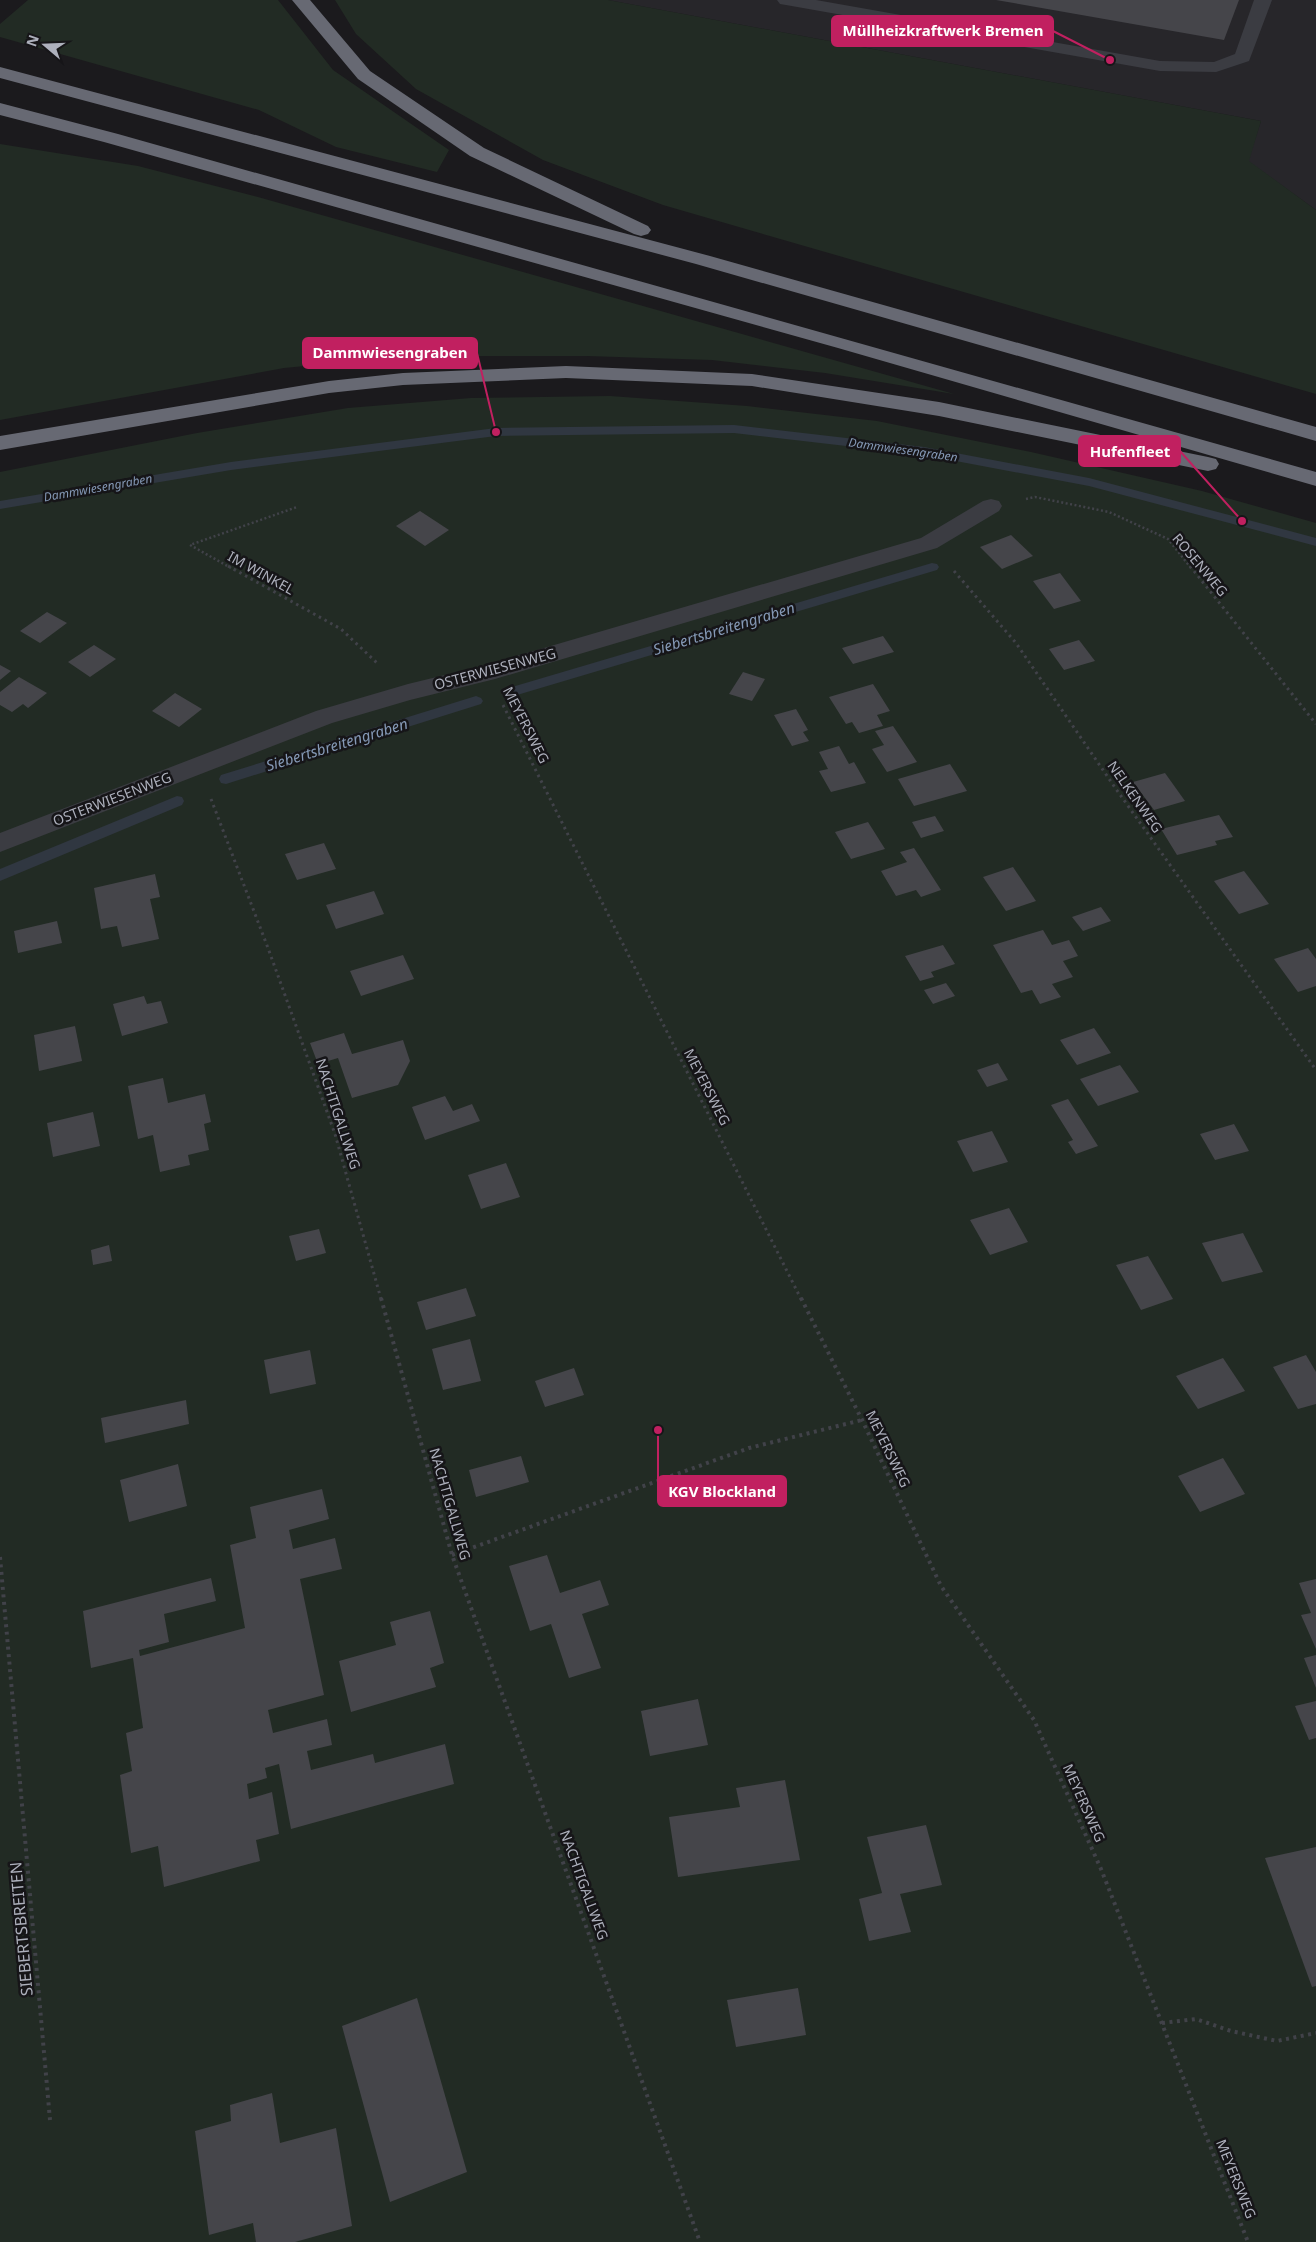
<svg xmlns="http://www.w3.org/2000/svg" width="1316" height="2242" font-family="'Noto Sans',sans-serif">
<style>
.built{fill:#27262a}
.green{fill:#222b24}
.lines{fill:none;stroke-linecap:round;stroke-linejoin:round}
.stream{fill:#303741;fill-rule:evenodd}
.building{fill:#45454a}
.path-far2{stroke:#414249;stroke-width:2.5;stroke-dasharray:2 2.5;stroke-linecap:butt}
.path-far1{stroke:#414249;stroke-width:3;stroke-dasharray:2.5 4;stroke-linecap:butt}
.path{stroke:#414249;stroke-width:4;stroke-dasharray:3 4.5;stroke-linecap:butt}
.minor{fill:#3b3c42;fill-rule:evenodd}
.highway{fill:#676973;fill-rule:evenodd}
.labels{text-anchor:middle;stroke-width:5;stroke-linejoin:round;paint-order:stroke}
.far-water-label{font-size:12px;font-style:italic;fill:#8599b6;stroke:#161518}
.street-label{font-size:14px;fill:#adb0bc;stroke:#161518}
.water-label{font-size:15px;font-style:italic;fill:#8599b6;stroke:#161518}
.near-street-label{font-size:16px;fill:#adb0bc;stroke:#161518}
.leader{fill:none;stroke:#c12060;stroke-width:2}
.callout-dot{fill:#c12060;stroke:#161518;stroke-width:2}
.callout{fill:#c12060;stroke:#c12060;stroke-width:2}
.callout-label{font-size:15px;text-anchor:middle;font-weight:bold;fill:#fff}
</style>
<rect width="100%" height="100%" fill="#1b1a1d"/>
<!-- built -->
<path class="built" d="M 608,0 L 1316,0 L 1316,210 L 1248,161 L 1261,121 Z"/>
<!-- green -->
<g class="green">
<path d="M 28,0 L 278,0 L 333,70 L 449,150 L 437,172 L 336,147 L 259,110 L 0,37 L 0,24 Z"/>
<path d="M 335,0 L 608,0 L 1261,121 L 1249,161 L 1316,210 L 1316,394 L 663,205 L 543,160 L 416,89 L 356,34 Z"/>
<path d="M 0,144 L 138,166 L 258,197 L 954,394 L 825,373 L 712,360 L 587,356 L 409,356 L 284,368 L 0,420 Z"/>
<path d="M 610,396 L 747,406 L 877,421 L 1031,452 L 1202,491 L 1316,523 L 1316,2242 L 0,2242 L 0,472 L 197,433 L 348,408 L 471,398 Z"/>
</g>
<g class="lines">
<!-- stream -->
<g class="stream">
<path d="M 734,425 L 924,447 L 1089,478 L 1316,538 L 1316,546 L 1089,486 L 924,455 L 734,433 L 496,436 L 231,470 L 0,509 L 0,501 L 231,462 L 496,428 Z"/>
<path d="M 932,563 L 937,564 L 939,567 L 937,570 L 517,695 L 512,693 L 510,690 L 512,687 Z"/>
<path d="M 476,696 L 481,698 L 483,701 L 481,704 L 226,784 L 221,783 L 219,779 L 221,775 Z"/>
<path d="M 177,796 L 182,797 L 184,801 L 182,805 L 0,881 L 0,869 Z"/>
</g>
</g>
<!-- building -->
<g class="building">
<path d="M 996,0 L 1239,0 L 1224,40 Z"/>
<path d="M 420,511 L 449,530 L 425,546 L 396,526 Z"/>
<path d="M 1011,535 L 1033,556 L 1002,569 L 980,547 Z"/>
<path d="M 1060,573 L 1081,601 L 1054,609 L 1033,581 Z"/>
<path d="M 47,612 L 67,623 L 40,643 L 20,631 Z"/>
<path d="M 883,636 L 894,652 L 853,664 L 842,648 Z"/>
<path d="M 1079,640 L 1095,661 L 1064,670 L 1049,649 Z"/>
<path d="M 94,645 L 116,659 L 90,677 L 68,662 Z"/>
<path d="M 0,665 L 11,671 L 0,680 Z"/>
<path d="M 743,672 L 765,679 L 752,701 L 729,694 Z"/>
<path d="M 19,677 L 47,693 L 28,708 L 23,704 L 12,712 L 0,705 L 0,692 Z"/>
<path d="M 873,684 L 890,711 L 877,715 L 883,726 L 859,733 L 852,722 L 846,724 L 829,697 Z"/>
<path d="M 175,693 L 202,709 L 179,727 L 152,711 Z"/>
<path d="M 796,709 L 808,730 L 803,732 L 809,741 L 792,746 L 774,715 Z"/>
<path d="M 893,726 L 917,762 L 887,772 L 872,749 L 884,745 L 875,731 Z"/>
<path d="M 839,746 L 849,764 L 854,762 L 866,783 L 831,792 L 819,771 L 828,769 L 819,752 Z"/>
<path d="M 950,764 L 967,791 L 914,806 L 898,779 Z"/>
<path d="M 1165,773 L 1185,801 L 1154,810 L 1133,782 Z"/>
<path d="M 1219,815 L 1233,837 L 1215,841 L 1217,845 L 1177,855 L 1161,829 Z"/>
<path d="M 935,816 L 944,831 L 921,838 L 912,822 Z"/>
<path d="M 868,822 L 885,849 L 851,859 L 835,832 Z"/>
<path d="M 324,843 L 336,869 L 297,880 L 285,854 Z"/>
<path d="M 914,848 L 941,890 L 921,897 L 916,890 L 896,896 L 881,871 L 907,862 L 900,852 Z"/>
<path d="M 1013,867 L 1036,901 L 1006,911 L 983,877 Z"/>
<path d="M 1244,871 L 1269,904 L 1239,914 L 1214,881 Z"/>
<path d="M 155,874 L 160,897 L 150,899 L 159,939 L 122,947 L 117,926 L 101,929 L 94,888 Z"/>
<path d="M 374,891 L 384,914 L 336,929 L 326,905 Z"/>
<path d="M 1101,907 L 1111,921 L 1083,931 L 1072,917 Z"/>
<path d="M 57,921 L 62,943 L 18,953 L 14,931 Z"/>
<path d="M 1043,930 L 1052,945 L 1069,940 L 1078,956 L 1063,961 L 1073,977 L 1052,984 L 1061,997 L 1040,1004 L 1032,990 L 1021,993 L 993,945 Z"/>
<path d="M 943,945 L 955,964 L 931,972 L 934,977 L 920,981 L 905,956 Z"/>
<path d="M 1308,948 L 1316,959 L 1316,986 L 1298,992 L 1274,959 Z"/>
<path d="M 403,955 L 414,979 L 361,996 L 350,971 Z"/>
<path d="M 946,983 L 955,996 L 933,1004 L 924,990 Z"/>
<path d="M 144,996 L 147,1004 L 161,1001 L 168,1023 L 122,1036 L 113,1004 Z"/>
<path d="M 75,1026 L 82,1061 L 39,1071 L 34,1035 Z"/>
<path d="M 1094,1028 L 1111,1053 L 1077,1065 L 1060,1040 Z"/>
<path d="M 344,1033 L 352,1054 L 403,1040 L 410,1061 L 398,1085 L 352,1098 L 338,1058 L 318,1064 L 310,1043 Z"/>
<path d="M 998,1063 L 1008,1080 L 987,1087 L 977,1070 Z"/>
<path d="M 1120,1065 L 1139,1092 L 1098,1106 L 1080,1079 Z"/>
<path d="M 163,1078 L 168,1103 L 205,1094 L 211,1122 L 204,1124 L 209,1150 L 188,1155 L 190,1165 L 160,1172 L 153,1135 L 138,1139 L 128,1086 Z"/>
<path d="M 445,1096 L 453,1111 L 472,1104 L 480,1121 L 425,1140 L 412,1107 Z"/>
<path d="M 1068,1099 L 1098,1146 L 1076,1154 L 1068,1142 L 1073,1140 L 1051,1105 Z"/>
<path d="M 93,1112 L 100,1146 L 53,1157 L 47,1123 Z"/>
<path d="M 1234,1124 L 1249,1151 L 1215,1160 L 1200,1134 Z"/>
<path d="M 992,1131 L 1008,1162 L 973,1172 L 957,1141 Z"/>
<path d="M 506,1163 L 520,1197 L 481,1209 L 468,1175 Z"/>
<path d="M 1009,1208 L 1028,1242 L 990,1255 L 970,1220 Z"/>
<path d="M 319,1229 L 326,1253 L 296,1261 L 289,1236 Z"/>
<path d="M 1243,1233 L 1263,1272 L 1222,1282 L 1202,1243 Z"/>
<path d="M 109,1245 L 112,1261 L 93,1265 L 91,1250 Z"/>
<path d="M 1148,1256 L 1173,1299 L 1141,1310 L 1116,1265 Z"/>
<path d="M 466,1288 L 476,1316 L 426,1330 L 417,1302 Z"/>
<path d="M 470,1339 L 481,1381 L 443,1390 L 432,1349 Z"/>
<path d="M 310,1350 L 316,1384 L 270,1394 L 264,1360 Z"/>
<path d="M 1306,1355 L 1316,1372 L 1316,1404 L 1298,1409 L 1273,1367 Z"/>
<path d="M 1223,1358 L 1245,1391 L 1198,1409 L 1176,1376 Z"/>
<path d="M 574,1368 L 584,1395 L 545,1407 L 535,1381 Z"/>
<path d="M 186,1400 L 189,1424 L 105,1443 L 101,1418 Z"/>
<path d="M 521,1456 L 529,1482 L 476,1497 L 469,1470 Z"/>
<path d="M 1223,1458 L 1245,1494 L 1200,1512 L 1178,1476 Z"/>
<path d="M 178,1464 L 187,1506 L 129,1522 L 120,1480 Z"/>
<path d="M 322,1489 L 329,1519 L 289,1530 L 293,1549 L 335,1538 L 342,1569 L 300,1579 L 324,1695 L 268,1710 L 273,1733 L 327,1719 L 332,1745 L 307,1751 L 311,1770 L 373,1754 L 375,1763 L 445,1744 L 454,1784 L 291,1829 L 279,1764 L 265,1768 L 267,1778 L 247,1784 L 249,1799 L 272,1792 L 279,1834 L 256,1840 L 260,1861 L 164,1887 L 158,1846 L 131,1853 L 120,1775 L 132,1771 L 126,1733 L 143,1728 L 133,1658 L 91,1668 L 83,1611 L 211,1578 L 216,1601 L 164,1614 L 169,1642 L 139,1650 L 140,1656 L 245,1628 L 230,1545 L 256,1538 L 250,1507 Z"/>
<path d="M 547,1555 L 560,1593 L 600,1580 L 609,1605 L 582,1614 L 601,1668 L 569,1678 L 551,1624 L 530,1631 L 509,1566 Z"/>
<path d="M 1316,1579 L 1316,1649 L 1301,1615 L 1311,1613 L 1299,1583 Z"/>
<path d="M 430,1611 L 444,1663 L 430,1668 L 436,1687 L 351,1712 L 339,1661 L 396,1645 L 390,1622 Z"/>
<path d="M 1316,1655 L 1316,1688 L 1304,1658 Z"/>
<path d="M 698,1699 L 708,1745 L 650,1756 L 641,1711 Z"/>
<path d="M 1316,1701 L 1316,1738 L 1309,1740 L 1295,1706 Z"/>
<path d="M 785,1780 L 800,1860 L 678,1877 L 669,1817 L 740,1807 L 736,1788 Z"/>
<path d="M 926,1825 L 942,1885 L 900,1894 L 911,1932 L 869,1941 L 859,1899 L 882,1893 L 867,1837 Z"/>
<path d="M 1316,1847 L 1316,1986 L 1312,1987 L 1265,1858 Z"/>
<path d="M 798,1988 L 806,2035 L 736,2047 L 727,2000 Z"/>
<path d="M 417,1998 L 467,2172 L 390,2202 L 342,2026 Z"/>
<path d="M 272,2093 L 280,2143 L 336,2128 L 352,2226 L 295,2242 L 256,2242 L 253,2223 L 209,2235 L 195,2131 L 231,2121 L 230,2105 Z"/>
</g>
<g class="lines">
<!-- path-far2 -->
<g class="path-far2">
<path d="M 1026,499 L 1035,497 L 1109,512 L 1168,539 L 1191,568"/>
<path d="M 231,568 L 190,545 L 297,507"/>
</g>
<!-- path-far1 -->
<g class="path-far1">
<path d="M 228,566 L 341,629 L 377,663"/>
<path d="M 1190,566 L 1316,724"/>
<path d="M 954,571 L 1016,643 L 1116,789 L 1316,1070"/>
<path d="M 503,705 L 801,1299"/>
<path d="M 211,799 L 268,948 L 335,1134 L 381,1299"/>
</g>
<!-- path -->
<g class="path">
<path d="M 381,1298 L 452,1555 L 700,2242"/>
<path d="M 801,1298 L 862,1420 L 941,1586 L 1034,1720 L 1101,1869 L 1248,2242"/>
<path d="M 452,1555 L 749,1448 L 862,1420"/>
<path d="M 0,1557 L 50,2120"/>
<path d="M 1162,2023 L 1196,2019 L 1231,2031 L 1277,2041 L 1316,2033"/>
</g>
<!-- minor -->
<g class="minor">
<path d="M 777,0 L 816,0 L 1160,61 L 1214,62 L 1235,54 L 1254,0 L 1272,0 L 1249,61 L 1216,72 L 1160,71 L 786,5 L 780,4 Z"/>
<path d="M 991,499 L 999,501 L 1002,506 L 999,511 L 937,548 L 495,679 L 410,700 L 332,723 L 0,852 L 0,833 L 316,711 L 408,684 L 486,665 L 921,538 L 983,501 Z"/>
</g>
<!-- highway -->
<g class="highway">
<path d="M 292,0 L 310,0 L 370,71 L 484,148 L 648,226 L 651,230 L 648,234 L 641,236 L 634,234 L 470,156 L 358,79 Z"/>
<path d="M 0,67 L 710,256 L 1316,427 L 1316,441 L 696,264 L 0,78 Z"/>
<path d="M 0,103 L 118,134 L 1316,472 L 1316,486 L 838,348 L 104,142 L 0,115 Z"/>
<path d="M 566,366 L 752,374 L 939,402 L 1208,457 L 1216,459 L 1219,464 L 1216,469 L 1208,471 L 939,416 L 752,386 L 566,378 L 403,385 L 329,393 L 0,450 L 0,436 L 329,381 L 403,373 Z"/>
</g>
</g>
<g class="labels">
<!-- far-water labels -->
<g class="far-water-label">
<text transform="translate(903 450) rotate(8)" y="4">Dammwiesengraben</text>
<text transform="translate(98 488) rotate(-10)" y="4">Dammwiesengraben</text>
</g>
<!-- street labels -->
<g class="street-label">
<text transform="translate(1200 565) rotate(50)" y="5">ROSENWEG</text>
<text transform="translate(261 573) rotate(29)" y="5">IM WINKEL</text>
<text transform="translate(495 669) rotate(-15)" y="5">OSTERWIESENWEG</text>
<text transform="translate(526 725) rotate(63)" y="5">MEYERSWEG</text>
<text transform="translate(1135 797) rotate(55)" y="5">NELKENWEG</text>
<text transform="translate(112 799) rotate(-21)" y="5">OSTERWIESENWEG</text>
<text transform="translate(707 1087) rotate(63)" y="5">MEYERSWEG</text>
<text transform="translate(338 1114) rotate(72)" y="5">NACHTIGALLWEG</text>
<text transform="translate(888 1449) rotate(64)" y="5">MEYERSWEG</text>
<text transform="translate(450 1504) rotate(74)" y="5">NACHTIGALLWEG</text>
<text transform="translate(1084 1803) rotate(66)" y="5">MEYERSWEG</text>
<text transform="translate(584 1885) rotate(70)" y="5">NACHTIGALLWEG</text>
<text transform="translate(1236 2179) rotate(68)" y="5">MEYERSWEG</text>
</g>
<!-- water labels -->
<g class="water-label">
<text transform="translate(724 629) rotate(-17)" y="5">Siebertsbreitengraben</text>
<text transform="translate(337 745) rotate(-17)" y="5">Siebertsbreitengraben</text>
</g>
<!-- near-street labels -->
<g class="near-street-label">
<text transform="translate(21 1929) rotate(-95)" y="6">SIEBERTSBREITEN</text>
</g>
</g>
<!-- callouts -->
<path class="leader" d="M1110 60L1053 31M496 432L477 353M1242 521L1180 451M658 1430L658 1491"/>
<g class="callout-dot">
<circle cx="1110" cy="60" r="5"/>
<circle cx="496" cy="432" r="5"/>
<circle cx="1242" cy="521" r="5"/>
<circle cx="658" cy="1430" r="5"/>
</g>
<g class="callout">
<rect x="832" y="16" width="221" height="30" rx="5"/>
<rect x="303" y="338" width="174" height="30" rx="5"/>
<rect x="1079" y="436" width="101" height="30" rx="5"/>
<rect x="658" y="1476" width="128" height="30" rx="5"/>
</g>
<g class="callout-label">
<text x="943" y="36">Müllheizkraftwerk Bremen</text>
<text x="390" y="358">Dammwiesengraben</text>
<text x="1130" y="457">Hufenfleet</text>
<text x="722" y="1497">KGV Blockland</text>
</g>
<!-- north arrow -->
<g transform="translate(45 45) rotate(289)" stroke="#161518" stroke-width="4" paint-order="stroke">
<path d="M0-4L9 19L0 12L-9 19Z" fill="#adb0bc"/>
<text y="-8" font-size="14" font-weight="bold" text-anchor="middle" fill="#adb0bc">N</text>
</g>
</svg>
